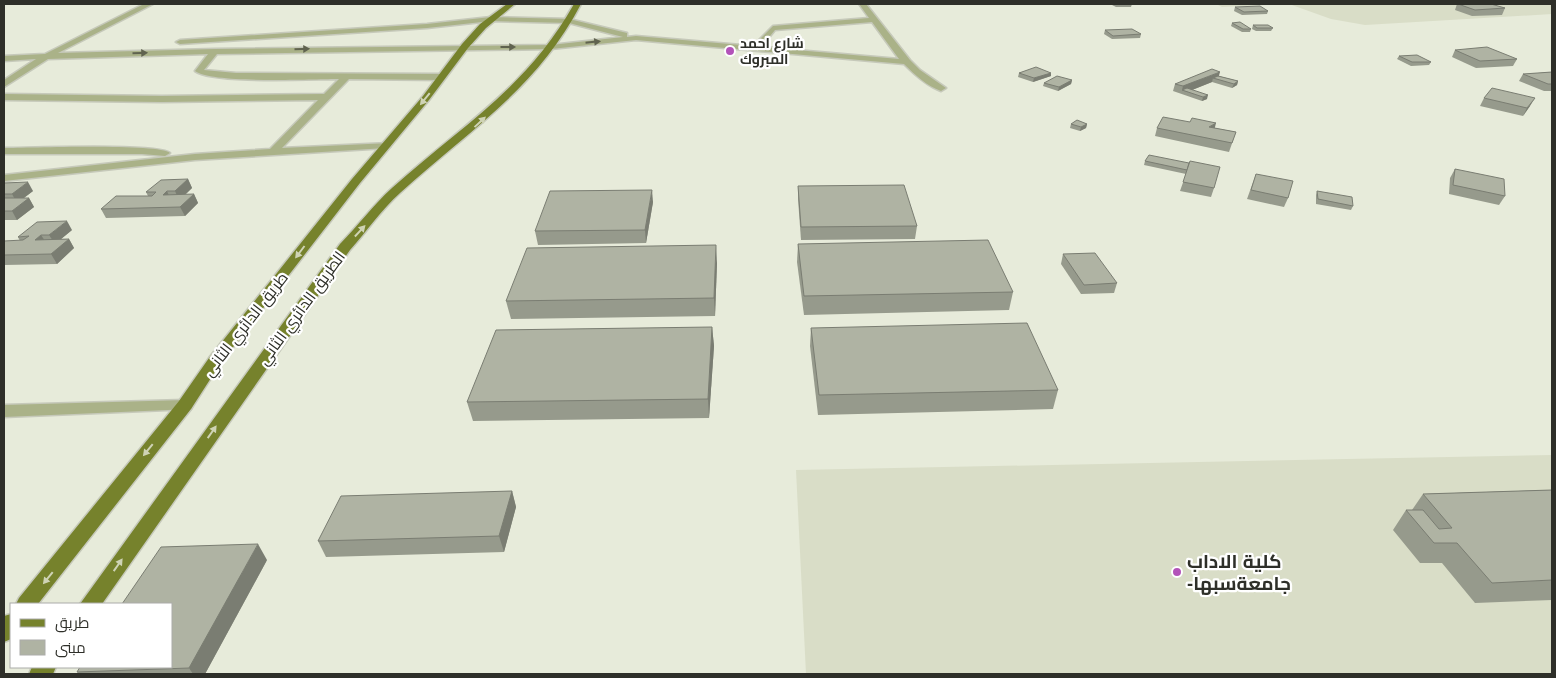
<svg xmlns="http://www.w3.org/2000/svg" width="1556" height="678" font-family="Helvetica,Cairo,sans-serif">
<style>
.built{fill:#d9ddc7}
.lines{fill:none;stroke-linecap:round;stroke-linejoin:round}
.street-casing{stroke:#c6c9ba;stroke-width:3}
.primary-casing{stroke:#c6c9ba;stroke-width:3}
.street{fill:#aab288;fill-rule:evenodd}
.primary{fill:#76822c;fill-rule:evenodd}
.wall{fill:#969a8c}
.shaded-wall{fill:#7a7d72}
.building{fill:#afb3a3;stroke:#7a7d72}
.oneway{fill:#60634f}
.oneway2{fill:#cfd3b5}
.poi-dot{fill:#b352b9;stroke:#fff;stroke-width:2}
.labels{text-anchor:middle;stroke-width:4.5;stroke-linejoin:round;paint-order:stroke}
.far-poi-label{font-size:14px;font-weight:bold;fill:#2e2f29;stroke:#fff;text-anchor:start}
.street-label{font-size:16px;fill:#2e2f29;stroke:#fff}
.near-poi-label{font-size:19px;font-weight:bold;fill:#2e2f29;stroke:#fff;text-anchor:start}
</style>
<rect width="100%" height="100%" fill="#e7ebda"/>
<!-- built -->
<g class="built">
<path d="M 1216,4 L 1552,4 L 1552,14 L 1365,25 L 1331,19 L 1289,4 L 1222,7 Z"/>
<path d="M 1552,455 L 1552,674 L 806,674 L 796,470 Z"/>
</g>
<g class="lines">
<defs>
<g id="street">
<path d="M 144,4 L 153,4 L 58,53 L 215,49 L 551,45 L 623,37 L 569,23 L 491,21 L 427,28 L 180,44 L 176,42 L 180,40 L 427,24 L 491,17 L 569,19 L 627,33 L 627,37 L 636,36 L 753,46 L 773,26 L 869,18 L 859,4 L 866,4 L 910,60 L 920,70 L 946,88 L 941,91 C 927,86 915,75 904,64 L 636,40 L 551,49 L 217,54 L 204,70 L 236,73 L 442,74 L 446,77 L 442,80 L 349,79 L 282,148 L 390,143 L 391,145 L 390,147 L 386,148 L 195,160 L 4,181 L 4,175 L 195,154 L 270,149 L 318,100 L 162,102 L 4,100 L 4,94 L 162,96 L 324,94 L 339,79 C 312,79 212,84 195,71 L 208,54 L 48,59 L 4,87 L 4,80 L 36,59 L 4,61 L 4,56 L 45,54 ZM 872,22 L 899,59 L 761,47 L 775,30 Z"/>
<path d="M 4,148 C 27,148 160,143 170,153 L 165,156 L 142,154 L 4,154 Z"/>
<path d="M 185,400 L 191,401 L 193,405 L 191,409 L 4,417 L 4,405 Z"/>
</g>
<g id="primary">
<path d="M 507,4 L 515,4 L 486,28 L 468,48 L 429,100 L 360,183 L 220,364 L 191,409 L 38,604 L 16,604 L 19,598 L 179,401 L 209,358 L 352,179 L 423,96 L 462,44 L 480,24 Z"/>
<path d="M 574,4 L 581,4 C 536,90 469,130 400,193 C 381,210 367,231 350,250 L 102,604 L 80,604 L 340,244 C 358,226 373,205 392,188 C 461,126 527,88 574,4 Z"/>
<path d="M 11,614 L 11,639 L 4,642 L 4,616 Z"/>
<path d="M 32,667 L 56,667 L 53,674 L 29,674 Z"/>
</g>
</defs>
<!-- street casing -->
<use href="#street" class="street-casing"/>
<!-- primary casing -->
<use href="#primary" class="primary-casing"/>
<!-- street -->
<use href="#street" class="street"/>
<!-- primary -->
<use href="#primary" class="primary"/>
</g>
<!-- wall -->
<g class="wall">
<path d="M 1110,4 L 1132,4 L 1131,7 L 1116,7 Z"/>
<path d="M 1457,4 L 1505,8 L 1502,15 L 1472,16 L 1455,10 Z"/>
<path d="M 1235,7 L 1268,11 L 1267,14 L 1242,15 L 1234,11 Z"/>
<path d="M 1232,23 L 1251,29 L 1250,32 L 1242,32 L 1231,26 Z"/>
<path d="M 1253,25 L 1273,28 L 1271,31 L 1256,31 L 1252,29 Z"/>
<path d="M 1105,30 L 1141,34 L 1140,38 L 1112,39 L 1104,34 Z"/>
<path d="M 1455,50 L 1517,59 L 1513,66 L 1476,68 L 1452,57 Z"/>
<path d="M 1399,56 L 1431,62 L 1429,65 L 1411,66 L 1397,59 Z"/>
<path d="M 1552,72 L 1552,91 L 1544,91 L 1519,81 L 1523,74 Z"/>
<path d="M 1019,73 L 1051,73 L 1051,76 L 1033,82 L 1018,77 Z"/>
<path d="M 1219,76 L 1238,81 L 1237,85 L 1232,88 L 1212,82 L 1192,90 L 1207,99 L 1202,101 L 1173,91 L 1175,84 Z"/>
<path d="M 1072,80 L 1071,84 L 1058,91 L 1043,86 L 1044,83 Z"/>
<path d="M 1484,98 L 1530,106 L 1523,116 L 1480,106 Z"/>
<path d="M 1071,124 L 1087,124 L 1086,128 L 1080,131 L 1070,128 Z"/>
<path d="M 1157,128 L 1215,128 L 1236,132 L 1229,152 L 1155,136 Z"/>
<path d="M 1145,161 L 1189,163 L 1214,188 L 1211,197 L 1180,191 L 1186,174 L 1144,165 Z"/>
<path d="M 1455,169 L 1505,196 L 1499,205 L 1449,194 L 1450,178 Z"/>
<path d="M 1256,174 L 1288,198 L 1284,207 L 1247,199 Z"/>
<path d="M 188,179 L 192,188 L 185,195 L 194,194 L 198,203 L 185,216 L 106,218 L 101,209 L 148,196 L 146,192 Z"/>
<path d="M 4,183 L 33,191 L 24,198 L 29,198 L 34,207 L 17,220 L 4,220 Z"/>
<path d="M 798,186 L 917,226 L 915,239 L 801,240 L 798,199 Z"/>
<path d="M 1317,191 L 1353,206 L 1351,210 L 1316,204 L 1316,195 Z"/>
<path d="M 653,202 L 646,243 L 538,245 L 535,231 Z"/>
<path d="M 72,230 L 61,239 L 69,239 L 74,248 L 57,264 L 4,265 L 4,241 L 20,241 L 18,237 Z"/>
<path d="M 798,244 L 1013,292 L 1009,310 L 804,315 L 797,262 Z"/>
<path d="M 1063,254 L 1117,283 L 1114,293 L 1081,294 L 1061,264 Z"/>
<path d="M 717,263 L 715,316 L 511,319 L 506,301 Z"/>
<path d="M 712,327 L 714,346 L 709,418 L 473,421 L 467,402 Z"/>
<path d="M 811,328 L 1058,390 L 1053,409 L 818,415 L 810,346 Z"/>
<path d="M 1552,490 L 1552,600 L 1475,603 L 1442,563 L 1420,563 L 1393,530 L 1406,510 L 1412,510 L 1423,494 Z"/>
<path d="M 512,491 L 516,507 L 504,552 L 326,557 L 318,541 Z"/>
<path d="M 267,560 L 205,674 L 79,674 L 77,672 Z"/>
</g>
<!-- shaded-wall -->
<g class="shaded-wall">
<path d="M 1220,72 L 1218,79 L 1213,78 L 1212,82 L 1187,92 L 1182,90 L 1183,86 Z"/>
<path d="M 1051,73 L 1051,76 L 1033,82 L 1034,78 Z"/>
<path d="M 1072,80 L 1071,84 L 1058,91 L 1059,87 Z"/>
<path d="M 1238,81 L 1237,85 L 1232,88 L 1234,84 Z"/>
<path d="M 1208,95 L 1207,99 L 1202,101 L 1203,97 Z"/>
<path d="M 1535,98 L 1530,106 L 1523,116 L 1527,108 Z"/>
<path d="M 1216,123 L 1214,131 L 1209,127 Z"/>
<path d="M 1087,124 L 1086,128 L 1080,131 L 1081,127 Z"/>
<path d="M 188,179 L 192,188 L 179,200 L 175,191 Z"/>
<path d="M 28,182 L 33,191 L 17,203 L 12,194 Z"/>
<path d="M 652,190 L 653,202 L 646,243 L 645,230 Z"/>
<path d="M 167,191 L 171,200 L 163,195 Z"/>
<path d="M 194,194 L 198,203 L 185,216 L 180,207 Z"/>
<path d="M 29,198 L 34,207 L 17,220 L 12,211 Z"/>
<path d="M 67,221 L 72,230 L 55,244 L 49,235 Z"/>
<path d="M 41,235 L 47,244 L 35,240 Z"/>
<path d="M 69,239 L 74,248 L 57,264 L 51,254 Z"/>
<path d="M 716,245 L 717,263 L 715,316 L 714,298 Z"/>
<path d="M 712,327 L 714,346 L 709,418 L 708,399 Z"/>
<path d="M 512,491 L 516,507 L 504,552 L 499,536 Z"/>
<path d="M 258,544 L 267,560 L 205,674 L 193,674 L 189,668 Z"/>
</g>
<!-- building -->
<g class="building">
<path d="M 1458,4 L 1491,4 L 1505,8 L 1475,10 Z"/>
<path d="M 1260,6 L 1268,11 L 1244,12 L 1235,7 Z"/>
<path d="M 1240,22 L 1251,29 L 1243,29 L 1232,23 Z"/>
<path d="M 1253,25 L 1268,25 L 1273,28 L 1257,28 Z"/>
<path d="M 1132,29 L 1141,34 L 1113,36 L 1105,30 Z"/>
<path d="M 1487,47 L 1517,59 L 1480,61 L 1455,50 Z"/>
<path d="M 1417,55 L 1431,62 L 1412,62 L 1399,56 Z"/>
<path d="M 1036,67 L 1051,73 L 1034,78 L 1019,73 Z"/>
<path d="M 1212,69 L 1220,72 L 1183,86 L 1175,84 Z"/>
<path d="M 1552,72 L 1552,84 L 1548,84 L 1523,74 Z"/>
<path d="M 1057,76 L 1072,80 L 1059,87 L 1044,83 Z"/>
<path d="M 1218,76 L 1238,81 L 1234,84 L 1213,78 Z"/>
<path d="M 1187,88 L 1208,95 L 1203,97 L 1182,90 Z"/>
<path d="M 1492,88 L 1535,98 L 1527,108 L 1484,98 Z"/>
<path d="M 1163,117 L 1190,122 L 1192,118 L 1216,123 L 1209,127 L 1236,132 L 1232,143 L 1157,128 Z"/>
<path d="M 1077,120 L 1087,124 L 1081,127 L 1071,124 Z"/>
<path d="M 1149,155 L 1189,163 L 1187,170 L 1145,161 Z"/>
<path d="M 1190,161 L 1220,167 L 1214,188 L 1183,182 Z"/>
<path d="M 1455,169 L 1504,179 L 1505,196 L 1453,185 Z"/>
<path d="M 1256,174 L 1293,181 L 1288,198 L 1251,190 Z"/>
<path d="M 188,179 L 175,191 L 167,191 L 163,195 L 194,194 L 180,207 L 101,209 L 116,196 L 152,196 L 156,192 L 146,192 L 161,180 Z"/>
<path d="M 28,182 L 12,194 L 4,194 L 4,183 Z"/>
<path d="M 904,185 L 917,226 L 801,227 L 798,186 Z"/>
<path d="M 652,190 L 645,230 L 535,231 L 550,191 Z"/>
<path d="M 1317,191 L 1352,197 L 1353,206 L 1318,199 Z"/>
<path d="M 4,198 L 29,198 L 12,211 L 4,211 Z"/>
<path d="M 67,221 L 49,235 L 41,235 L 35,240 L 69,239 L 51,254 L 4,255 L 4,241 L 23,240 L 29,236 L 18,237 L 37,222 Z"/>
<path d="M 988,240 L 1013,292 L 804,296 L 798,244 Z"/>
<path d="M 716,245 L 714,298 L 506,301 L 527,248 Z"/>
<path d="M 1095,253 L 1117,283 L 1084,285 L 1063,254 Z"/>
<path d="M 1027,323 L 1058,390 L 819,395 L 811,328 Z"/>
<path d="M 712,327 L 708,399 L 467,402 L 496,330 Z"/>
<path d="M 1552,490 L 1552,580 L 1492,583 L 1457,543 L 1434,543 L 1406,510 L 1423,510 L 1439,529 L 1452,528 L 1423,494 Z"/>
<path d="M 512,491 L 499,536 L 318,541 L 341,496 Z"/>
<path d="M 258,544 L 189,668 L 77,672 L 80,667 L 171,667 L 171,604 L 122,604 L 161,547 Z"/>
</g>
<!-- one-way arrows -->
<defs><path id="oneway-solid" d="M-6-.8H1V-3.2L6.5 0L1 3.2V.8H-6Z" transform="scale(1.25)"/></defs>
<g class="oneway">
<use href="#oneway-solid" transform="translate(593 42) rotate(-6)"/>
<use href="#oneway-solid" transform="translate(508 47)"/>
<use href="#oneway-solid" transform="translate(302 49) rotate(-1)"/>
<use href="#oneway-solid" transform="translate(140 53) rotate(-2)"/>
</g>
<g class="oneway2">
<use href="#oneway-solid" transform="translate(425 99) rotate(129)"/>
<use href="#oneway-solid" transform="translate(480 122) rotate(-43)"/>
<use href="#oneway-solid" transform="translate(360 231) rotate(-47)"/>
<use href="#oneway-solid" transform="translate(300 252) rotate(127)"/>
<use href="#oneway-solid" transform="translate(212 432) rotate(-55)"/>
<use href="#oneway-solid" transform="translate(148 450) rotate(129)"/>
<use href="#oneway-solid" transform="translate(118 565) rotate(-55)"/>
<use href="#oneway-solid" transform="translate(48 578) rotate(129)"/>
</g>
<!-- markers -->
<g class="poi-dot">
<circle cx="730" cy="51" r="5"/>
<circle cx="1177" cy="572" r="5"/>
</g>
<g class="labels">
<!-- far-poi labels -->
<g class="far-poi-label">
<text x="740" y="48">شارع احمد<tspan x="740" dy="16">المبروك</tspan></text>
</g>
<!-- street labels -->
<g class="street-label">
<text transform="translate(301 308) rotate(-54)" y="6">الطريق الدائري الثاني</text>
<text transform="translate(245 324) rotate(-52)" y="6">طريق الدائري الثاني</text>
</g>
<!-- near-poi labels -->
<g class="near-poi-label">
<text x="1187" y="568">كلية الاداب<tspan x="1187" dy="22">-جامعةسبها</tspan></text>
</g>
</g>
<!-- border -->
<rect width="1556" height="678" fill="none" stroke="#2e2f29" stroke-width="10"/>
<!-- legend -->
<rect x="10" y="603" width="162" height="65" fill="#ffffff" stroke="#abaca9"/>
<rect x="20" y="619" width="25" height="8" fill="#76822c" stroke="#abaca9"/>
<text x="55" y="628" font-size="15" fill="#2e2f29">طريق</text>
<rect x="20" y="640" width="25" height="15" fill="#afb3a3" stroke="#abaca9"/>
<text x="55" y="653" font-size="15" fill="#2e2f29">مبنى</text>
</svg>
